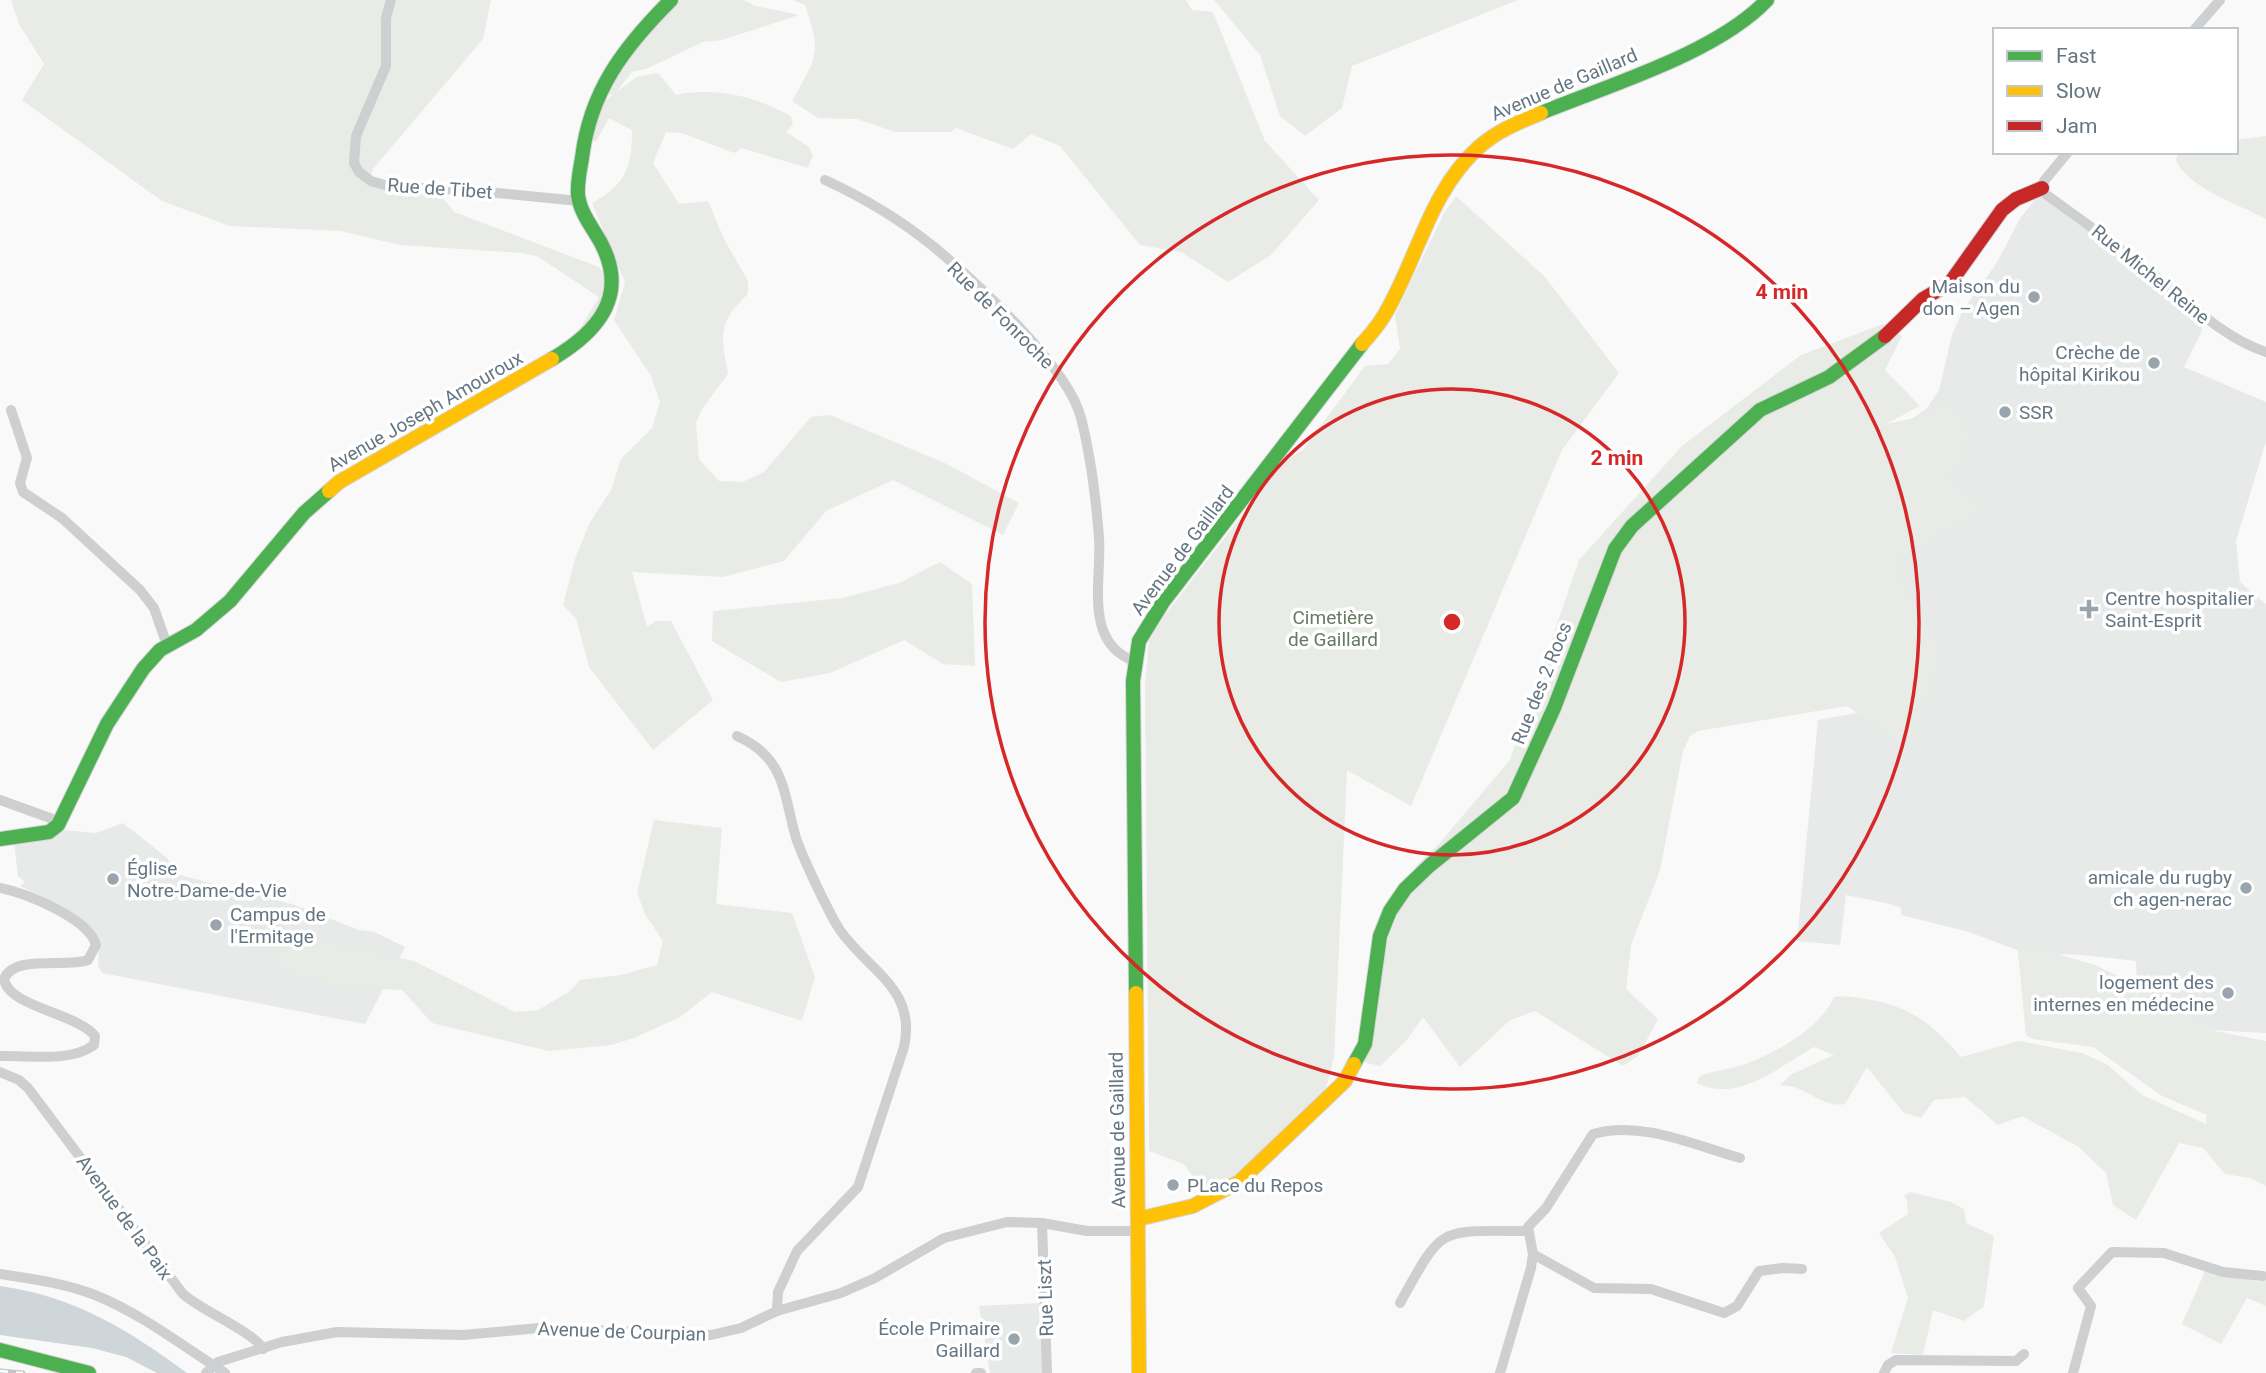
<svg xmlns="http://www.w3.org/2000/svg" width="2266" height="1373" font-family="Roboto,sans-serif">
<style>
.built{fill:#e8e9e9}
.green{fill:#e8ebe6}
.water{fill:#ced6d9}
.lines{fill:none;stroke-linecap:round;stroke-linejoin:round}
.fast-casing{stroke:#d5d6d7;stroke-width:16}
.slow-casing{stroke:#d5d6d7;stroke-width:16}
.jam-casing{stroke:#d5d6d7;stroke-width:16}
.street{stroke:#cecfd0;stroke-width:10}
.fast{stroke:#4caf50;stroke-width:14}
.slow{stroke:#ffc107;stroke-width:14}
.jam{stroke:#c62828;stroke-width:14}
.rail-casing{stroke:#c3c5c6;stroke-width:5}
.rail{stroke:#fff;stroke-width:2.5;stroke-dasharray:8;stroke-linecap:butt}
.ring{fill:none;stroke:#d62828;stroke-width:3.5}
.poi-dot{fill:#99a4ac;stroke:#fff;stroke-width:2.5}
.labels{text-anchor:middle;stroke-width:7;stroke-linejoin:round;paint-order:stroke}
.street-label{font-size:19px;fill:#657683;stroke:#fff}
.poi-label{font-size:19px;fill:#657683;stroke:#fff;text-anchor:end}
.park-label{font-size:19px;fill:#687a64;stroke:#fff}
.centre{fill:#d62828;stroke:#fff;stroke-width:3.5}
.ring-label{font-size:21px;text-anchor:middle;font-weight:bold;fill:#d62828;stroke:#fff;stroke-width:7;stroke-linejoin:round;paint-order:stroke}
</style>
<rect width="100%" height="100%" fill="#f9f9f9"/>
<!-- built -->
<g class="built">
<path d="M 2039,195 L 2109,245 L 2177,300 L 2202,326 L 2201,333 L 2184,367 L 2266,402 L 2266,441 L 2236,541 L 2240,582 L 2266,604 L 2266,1033 L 2210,1030 L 2177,1014 L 2138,1011 L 2136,961 L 2081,955 L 2025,953 L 1969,932 L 1901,915 L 1901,908 L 1890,904 L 1846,895 L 1840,945 L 1797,941 L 1818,720 L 1868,711 L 1847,439 L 1913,418 L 1927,408 L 1939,390 L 1952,335 L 1963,310 L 1996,264 L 2021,217 Z"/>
<path d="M 123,823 L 166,857 L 180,875 L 295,905 L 359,930 L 375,932 L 405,947 L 365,1024 L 102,973 L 98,966 L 99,941 L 91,927 L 61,906 L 20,886 L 25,882 L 18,876 L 14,842 L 48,839 L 64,830 L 96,833 Z"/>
<path d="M 1041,1303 L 1044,1373 L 990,1373 L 979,1306 Z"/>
</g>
<!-- green -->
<g class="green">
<path d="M 11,0 L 491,0 L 483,39 L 373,169 L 369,184 L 390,192 L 440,194 L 454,212 L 599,267 C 602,271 607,277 608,282 C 613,303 585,326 573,340 L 599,297 L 537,256 L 521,253 L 400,245 L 341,231 L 230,226 L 162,201 L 22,100 L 44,64 L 19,24 Z"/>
<path d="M 677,0 L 743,0 L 756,6 L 799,15 L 722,40 L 703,42 L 648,68 L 632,72 L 616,92 L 637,77 L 658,73 L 676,95 C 717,87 754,96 791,116 L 793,124 L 786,132 L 809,147 L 813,155 L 808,168 L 742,148 L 734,153 L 682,133 L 666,132 L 653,163 L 679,204 L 708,201 L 724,239 L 748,281 L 748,294 C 717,323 721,335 728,374 L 702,409 L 696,423 L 699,459 L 719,481 L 743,482 L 764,472 L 811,417 L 830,415 L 947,464 L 1019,503 L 1003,535 L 893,480 L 826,511 L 784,561 L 723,577 L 632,572 L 647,627 L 656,621 L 671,621 L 713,700 L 653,750 L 589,667 L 576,618 L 563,605 L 575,559 L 589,524 L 611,490 L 621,459 L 652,428 L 660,402 L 651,376 L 614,320 L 625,282 L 592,203 C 626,184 632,168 632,130 L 609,118 L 596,142 L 591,138 L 598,106 L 615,93 L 603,97 L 617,61 Z"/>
<path d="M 793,0 L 1186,0 L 1192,10 L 1213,12 L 1265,141 L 1319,200 L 1271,255 L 1228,282 L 1181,252 L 1140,245 L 1060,146 L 1031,134 L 1013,149 L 956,128 L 950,132 L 895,132 L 857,119 L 818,118 L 792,101 C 817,56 822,54 805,5 Z"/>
<path d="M 1214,0 L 1518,0 L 1352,66 L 1342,108 L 1305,136 L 1280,116 L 1260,55 Z"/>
<path d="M 2266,136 L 2266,219 C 2239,204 2191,190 2176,161 L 2178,152 L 2236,152 L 2236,140 Z"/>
<path d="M 1456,196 L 1545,277 L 1619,373 L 1562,450 L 1411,806 L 1347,770 L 1334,1057 L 1323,1100 L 1241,1174 L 1206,1196 L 1184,1164 L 1149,1151 L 1145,683 L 1149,641 L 1158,624 L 1285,460 L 1302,451 L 1365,366 L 1388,364 L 1400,349 L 1395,315 L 1444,213 Z"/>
<path d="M 1883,324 L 1902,336 L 1885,370 L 1920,406 L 1886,424 L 1924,416 L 1947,401 C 1956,410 1969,421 1968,436 C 1967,446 1965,448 1967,459 L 1944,476 L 1985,511 L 1900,556 L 1903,582 L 1941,652 L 1911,748 L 1847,706 L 1698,731 L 1690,736 L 1683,751 L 1660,870 L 1631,945 L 1626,989 L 1658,1019 L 1638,1056 L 1623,1066 L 1535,1011 L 1510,1020 L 1460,1067 L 1423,1017 L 1406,1041 L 1380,1066 L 1363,1062 L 1388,939 L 1416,866 L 1438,845 L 1510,760 L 1579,560 L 1682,446 L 1801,355 Z"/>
<path d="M 940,562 L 972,584 L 975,666 L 943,664 L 904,640 L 830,673 L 781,682 L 712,641 L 713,611 L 843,598 L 899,583 Z"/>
<path d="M 654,820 L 722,828 L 716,904 L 792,913 L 815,977 L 802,1021 L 712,992 L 680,1017 L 634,1038 L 611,1045 L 549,1051 L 432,1023 L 402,990 C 375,989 290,985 275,962 L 280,951 L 306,939 L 414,961 L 515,1012 L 538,1010 L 569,992 L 580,980 L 621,975 L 657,965 L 663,941 L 645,914 L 637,893 Z"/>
<path d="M 2017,942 L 2095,965 L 2136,985 L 2138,1011 L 2177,1014 L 2210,1030 L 2266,1041 L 2266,1186 L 2250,1178 L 2225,1174 L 2203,1148 L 2179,1143 L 2136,1220 L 2113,1205 L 2106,1173 L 2079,1147 L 2022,1116 L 1998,1125 L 1965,1097 L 1934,1100 L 1921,1118 L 1903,1112 L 1867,1067 L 1845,1104 C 1820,1109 1803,1082 1779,1086 L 1792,1074 L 1834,1055 L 1814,1047 C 1780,1066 1737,1104 1697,1083 L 1700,1076 C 1716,1070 1733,1069 1748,1063 C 1777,1052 1822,1027 1834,997 C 1845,995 1855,997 1866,999 C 1912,1007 1931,1023 1961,1057 L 2019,1041 L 2082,1053 L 2108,1065 L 2142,1095 L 2206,1124 L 2207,1115 L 2162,1096 L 2093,1047 L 2033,1039 L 2026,1035 Z"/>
<path d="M 1910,1192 L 1951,1202 L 1964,1209 L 1966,1223 L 1994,1236 L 1984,1306 L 1964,1321 L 1933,1310 L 1923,1355 L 1891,1353 L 1908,1298 L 1895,1257 L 1879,1233 L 1908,1214 L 1907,1200 L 1904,1196 Z"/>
<path d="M 2206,1269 L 2260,1282 L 2266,1277 L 2266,1306 L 2247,1298 L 2221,1344 L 2182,1324 Z"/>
</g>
<!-- water -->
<path class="water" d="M 0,1286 C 76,1297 127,1329 187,1373 L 157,1373 L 126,1357 L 92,1348 L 0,1335 Z"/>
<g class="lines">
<defs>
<g id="fast">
<path d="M 1541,113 C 1609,85 1717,53 1767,0"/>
<path d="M 552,359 C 598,332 629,296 601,243 C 593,228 580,213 578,195 C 577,183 580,170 582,158 C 590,91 624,47 671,0"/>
<path d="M 0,839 L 49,832 L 58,825 L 107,724 L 143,669 L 160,650 L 196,630 L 230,601 L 304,513 L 329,491"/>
<path d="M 1136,993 L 1133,681 L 1139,641 L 1163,602 L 1362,344"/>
<path d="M 1354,1064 L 1365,1044 L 1380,936 L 1390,911 L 1405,889 L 1429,866 L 1513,798 L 1554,708 L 1615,549 L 1632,526 L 1760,410 L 1829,377 L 1885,336"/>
<path d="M 0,1350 L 89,1373"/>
</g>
<g id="slow">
<path d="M 1362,344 C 1370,335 1379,325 1385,314 C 1418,258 1429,192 1479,147 C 1497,131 1519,122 1541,113"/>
<path d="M 329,491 L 339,482 L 552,359"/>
<path d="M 1136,993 L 1139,1373"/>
<path d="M 1138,1219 L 1193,1206 L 1239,1182 L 1345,1081 L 1354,1064"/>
</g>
<path id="jam" d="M 1885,336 L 1923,299 L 1950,283 L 2002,210 L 2016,199 L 2042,188"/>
</defs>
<!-- fast casing -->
<use href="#fast" class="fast-casing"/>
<!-- slow casing -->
<use href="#slow" class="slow-casing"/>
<!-- jam casing -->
<use href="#jam" class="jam-casing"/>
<!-- street -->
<g class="street">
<path d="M 391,0 L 386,18 L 386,66 L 356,136 L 354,163 L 359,172 L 371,181 L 388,186 L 477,191 L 579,201"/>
<path d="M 2194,30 L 2220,0"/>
<path d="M 2068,152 L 2044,181 L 2044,193 C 2085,222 2125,252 2164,283 C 2196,309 2226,339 2266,352"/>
<path d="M 825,180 C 862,197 902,221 934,247 C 975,281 1068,366 1081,418 C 1091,457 1096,499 1099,538 C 1102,580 1083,642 1134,661"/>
<path d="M 11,410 L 27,458 L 20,483 L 23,492 L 62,518 L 140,590 L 154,608 L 167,645"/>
<path d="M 737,736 C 786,758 783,793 796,838 C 803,858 813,878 822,897 C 828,908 833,920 840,930 C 868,971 917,988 904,1047 L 858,1187 L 797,1251 L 778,1292 L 777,1311"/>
<path d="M 0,800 L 61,822"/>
<path d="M 0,888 C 25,893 89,918 96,945 L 88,960 C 66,968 14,954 4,979 C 8,1007 77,1013 95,1036 L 94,1045 C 70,1063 28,1055 0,1056"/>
<path d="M 0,1072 L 19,1080 L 28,1088 L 183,1294 C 202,1311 254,1332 263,1349"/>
<path d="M 1042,1223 L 1047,1373"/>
<path d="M 1533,1254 L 1594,1288 L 1651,1289 L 1724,1313 L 1737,1306 L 1759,1271 L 1783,1268 L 1802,1269"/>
<path d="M 0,1274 C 32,1279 65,1283 95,1295 C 142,1314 183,1346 225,1373"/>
<path d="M 1400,1303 C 1444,1224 1437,1231 1527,1231"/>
<path d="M 206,1373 L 218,1362 L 282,1342 L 337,1332 L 463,1335 L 539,1328 L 711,1335 L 741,1328 L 777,1311 L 841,1293 L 875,1278 L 944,1238 L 1007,1222 L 1042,1223 L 1087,1231 L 1138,1231"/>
<path d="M 976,1373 L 981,1373"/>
<path d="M 1500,1373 L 1531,1268 L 1533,1254 L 1528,1227 L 1546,1208 L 1593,1134 C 1640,1120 1694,1145 1740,1158"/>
<path d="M 1884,1373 L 1888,1365 L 1896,1360 L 2016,1361 L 2024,1354"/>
<path d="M 2073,1373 L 2091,1306 L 2078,1288 L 2112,1252 L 2164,1253 L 2223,1272 L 2263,1276"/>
</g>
<!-- fast -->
<use href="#fast" class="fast"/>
<!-- slow -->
<use href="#slow" class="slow"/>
<!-- jam -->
<use href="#jam" class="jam"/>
<defs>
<path id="rail" d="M 0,1371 L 23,1373"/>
</defs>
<!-- rail casing -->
<use href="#rail" class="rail-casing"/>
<!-- rail -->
<use href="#rail" class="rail"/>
</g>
<!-- distance rings -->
<g class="ring">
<circle cx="1452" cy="622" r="233"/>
<circle cx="1452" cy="622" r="467"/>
</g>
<!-- markers -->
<g class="poi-dot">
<circle cx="2034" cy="297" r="7"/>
<circle cx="2154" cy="363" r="7"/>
<circle cx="2005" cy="412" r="7"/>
<path d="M2085.5 598.5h7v7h7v7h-7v7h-7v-7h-7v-7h7z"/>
<circle cx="113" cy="879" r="7"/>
<circle cx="2246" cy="888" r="7"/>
<circle cx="216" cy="925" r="7"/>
<circle cx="2228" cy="993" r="7"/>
<circle cx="1173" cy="1185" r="7"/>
<circle cx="1014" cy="1339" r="7"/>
</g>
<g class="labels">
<!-- street labels -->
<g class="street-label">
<text transform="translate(1564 84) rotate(-23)" y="7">Avenue de Gaillard</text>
<text transform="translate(440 188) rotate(4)" y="7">Rue de Tibet</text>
<text transform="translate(2151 274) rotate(39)" y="7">Rue Michel Reine</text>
<text transform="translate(1001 315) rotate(45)" y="7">Rue de Fonroche</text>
<text transform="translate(425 411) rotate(-30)" y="7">Avenue Joseph Amouroux</text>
<text transform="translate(1182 550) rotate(-53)" y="7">Avenue de Gaillard</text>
<text transform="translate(1541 683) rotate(-68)" y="7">Rue des 2 Rocs</text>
<text transform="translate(1117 1130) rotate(-91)" y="7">Avenue de Gaillard</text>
<text transform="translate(125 1217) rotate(54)" y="7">Avenue de la Paix</text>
<text transform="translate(1045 1298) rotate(-92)" y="7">Rue Liszt</text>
<text transform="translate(622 1331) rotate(2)" y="7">Avenue de Courpian</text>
</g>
<!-- poi labels -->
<g class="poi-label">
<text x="2020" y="293">Maison du<tspan x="2020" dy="22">don – Agen</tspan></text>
<text x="2140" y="359">Crèche de<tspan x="2140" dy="22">hôpital Kirikou</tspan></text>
<text x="2019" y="419" text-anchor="start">SSR</text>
<text x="2105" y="605" text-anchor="start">Centre hospitalier<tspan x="2105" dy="22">Saint-Esprit</tspan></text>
<text x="127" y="875" text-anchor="start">Église<tspan x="127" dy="22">Notre-Dame-de-Vie</tspan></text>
<text x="2232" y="884">amicale du rugby<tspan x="2232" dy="22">ch agen-nerac</tspan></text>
<text x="230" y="921" text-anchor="start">Campus de<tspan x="230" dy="22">l'Ermitage</tspan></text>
<text x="2214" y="989">logement des<tspan x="2214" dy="22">internes en médecine</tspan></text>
<text x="1187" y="1192" text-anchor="start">PLace du Repos</text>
<text x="1000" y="1335">École Primaire<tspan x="1000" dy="22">Gaillard</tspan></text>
</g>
<!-- park labels -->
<g class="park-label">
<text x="1333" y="624">Cimetière<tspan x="1333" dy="22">de Gaillard</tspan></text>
</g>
</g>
<circle cx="1452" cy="622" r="10" class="centre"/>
<g class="ring-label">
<text x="1782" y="299">4 min</text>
<text x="1617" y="465">2 min</text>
</g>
<!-- legend -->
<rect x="1993" y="28" width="245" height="126" fill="#ffffff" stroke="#c1c8cd" stroke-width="2"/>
<rect x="2007" y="51" width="35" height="10" fill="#4caf50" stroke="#c1c8cd" stroke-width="2"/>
<text x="2056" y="63" font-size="21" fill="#657683">Fast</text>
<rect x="2007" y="86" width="35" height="10" fill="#ffc107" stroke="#c1c8cd" stroke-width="2"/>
<text x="2056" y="98" font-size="21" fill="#657683">Slow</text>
<rect x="2007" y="121" width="35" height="10" fill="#c62828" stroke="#c1c8cd" stroke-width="2"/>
<text x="2056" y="133" font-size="21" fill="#657683">Jam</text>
</svg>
